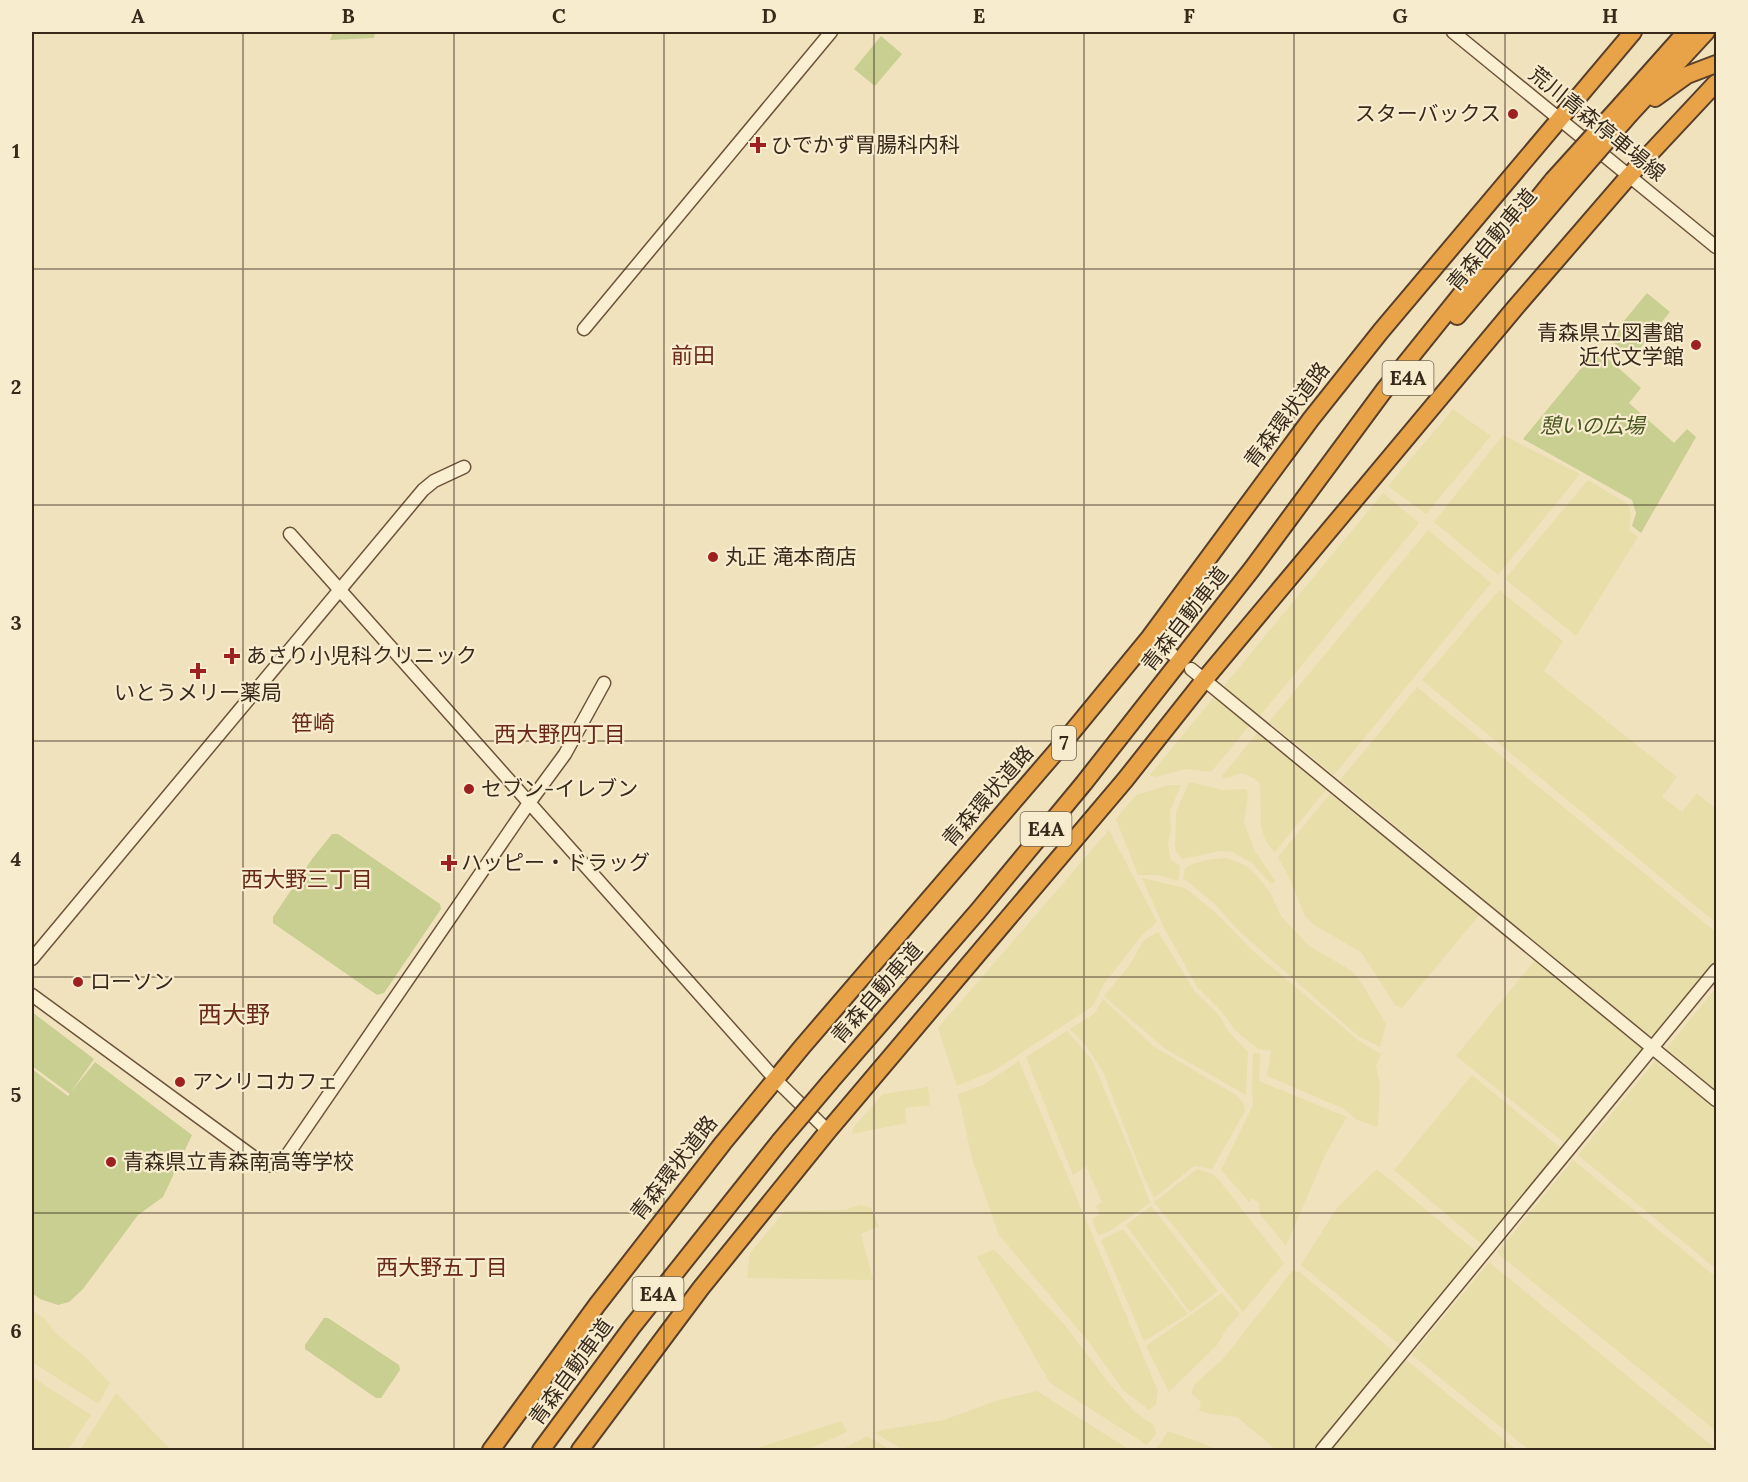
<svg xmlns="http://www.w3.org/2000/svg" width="1748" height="1482" font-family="Lora,'Noto Sans JP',serif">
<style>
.farmland{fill:#e7deaa}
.green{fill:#c8cf91}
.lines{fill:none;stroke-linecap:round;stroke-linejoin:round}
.secondary-casing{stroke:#6c5339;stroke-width:15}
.highway-casing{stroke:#573f2a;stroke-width:20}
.secondary{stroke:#fbefd1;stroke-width:12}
.highway{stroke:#e8a247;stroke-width:16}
.highway-bridge-casing{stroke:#573f2a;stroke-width:20;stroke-linecap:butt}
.highway-bridge{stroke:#e8a247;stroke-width:16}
.grid{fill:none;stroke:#38291b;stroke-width:1.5;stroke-opacity:0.55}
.poi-dot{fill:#9d2121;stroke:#f8ecce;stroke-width:2}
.labels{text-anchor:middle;stroke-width:4.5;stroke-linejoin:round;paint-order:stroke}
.shield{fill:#f8ecce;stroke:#726451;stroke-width:1.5}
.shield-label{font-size:20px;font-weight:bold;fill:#38291b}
.poi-label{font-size:21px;fill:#38291b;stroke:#f8ecce;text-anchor:start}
.street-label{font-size:21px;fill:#38291b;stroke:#f8ecce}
.park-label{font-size:21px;font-style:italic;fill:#485620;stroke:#f8ecce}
.neighbourhood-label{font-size:22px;fill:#682917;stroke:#f8ecce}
.quarter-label{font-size:24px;fill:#682917;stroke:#f8ecce}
.neatline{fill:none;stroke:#38291b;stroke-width:2}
.grid-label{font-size:20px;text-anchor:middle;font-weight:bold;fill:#38291b}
</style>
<rect width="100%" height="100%" fill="#f1e2be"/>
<!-- farmland -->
<g class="farmland">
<path d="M 1453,409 L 1491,436 L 1426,514 L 1388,486 Z"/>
<path d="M 1503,435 L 1580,474 L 1498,575 L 1434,522 Z"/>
<path d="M 1588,480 L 1628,504 L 1631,513 L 1629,530 L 1638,537 L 1576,636 L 1505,579 Z"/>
<path d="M 1383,493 L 1419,523 L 1259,717 L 1223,687 Z"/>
<path d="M 1428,530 L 1491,583 L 1334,775 L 1269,722 Z"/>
<path d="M 1499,590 L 1563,641 L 1544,671 L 1677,777 L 1662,797 L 1682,812 L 1697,793 L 1716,809 L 1716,923 L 1422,680 Z"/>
<path d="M 1417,687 L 1716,932 L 1716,961 L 1652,1036 L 1647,1034 L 1340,780 Z"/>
<path d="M 1215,696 L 1250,725 L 1211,772 L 1187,769 L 1155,777 L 1150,775 Z"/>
<path d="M 1257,733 L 1326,790 L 1274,853 L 1265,839 L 1261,826 L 1260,784 L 1255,779 L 1242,773 L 1224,779 L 1222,776 Z"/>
<path d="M 1189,782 L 1223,790 L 1246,789 L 1248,794 L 1244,823 L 1255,851 L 1275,881 L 1271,884 L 1252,863 L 1232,852 L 1220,851 L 1182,859 L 1175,850 L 1176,812 Z"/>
<path d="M 1169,785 L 1181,785 L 1170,811 L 1171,831 L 1168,844 L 1171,860 L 1180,866 L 1178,881 L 1158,875 L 1138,875 L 1116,819 L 1136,795 Z"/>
<path d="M 1330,794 L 1480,914 L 1402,1008 L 1395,1005 L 1361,952 L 1314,925 L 1305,916 L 1289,877 L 1278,857 Z"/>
<path d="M 1109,830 L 1157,922 L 1142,935 L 1104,984 L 1093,1006 L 995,1070 L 957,1086 L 938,1028 Z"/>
<path d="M 1226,858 L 1238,862 L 1249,868 L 1259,878 L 1271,894 L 1281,916 L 1309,946 L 1352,971 L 1363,985 L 1386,1024 L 1380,1047 L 1358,1036 L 1239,931 L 1214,903 L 1183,878 L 1185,869 L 1190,865 L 1207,860 Z"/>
<path d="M 1142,878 L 1185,888 L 1215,912 L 1253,951 L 1331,1017 L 1359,1041 L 1381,1054 L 1376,1066 L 1380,1084 L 1378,1127 L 1357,1120 L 1344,1109 L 1267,1076 L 1271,1051 L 1258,1049 L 1236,1031 L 1220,1010 L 1198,988 L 1165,930 Z"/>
<path d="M 1158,932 L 1195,992 L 1219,1015 L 1228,1031 L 1248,1052 L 1246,1095 L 1164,1048 L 1104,996 L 1129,966 L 1144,940 Z"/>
<path d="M 1536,959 L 1646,1049 L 1566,1144 L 1456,1056 Z"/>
<path d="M 1716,988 L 1716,1090 L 1666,1049 Z"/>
<path d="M 1103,999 L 1153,1046 L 1236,1095 L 1244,1104 L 1245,1111 L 1212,1169 L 1194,1166 L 1154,1198 L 1141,1170 L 1103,1072 L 1087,1047 L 1070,1029 L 1094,1014 Z"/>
<path d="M 1067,1031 L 1092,1060 L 1133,1158 L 1150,1203 L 1110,1231 L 1098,1236 L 1092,1219 L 1100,1214 L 1096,1206 L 1102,1202 L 1086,1166 L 1073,1175 L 1026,1057 Z"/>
<path d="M 1253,1053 L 1260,1054 L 1259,1081 L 1347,1117 L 1326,1153 L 1286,1246 L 1260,1214 L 1259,1203 L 1252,1198 L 1249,1202 L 1221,1170 L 1253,1105 L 1252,1088 Z"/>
<path d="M 1019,1061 L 1158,1391 L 1156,1404 L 1149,1410 L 1123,1390 L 1088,1341 L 999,1235 L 972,1159 L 958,1094 L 983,1085 Z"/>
<path d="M 1655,1061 L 1716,1109 L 1716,1269 L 1578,1155 Z"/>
<path d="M 1472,1075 L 1563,1150 L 1484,1246 L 1394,1170 Z"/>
<path d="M 928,1087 L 930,1105 L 905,1108 L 906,1123 L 852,1134 L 854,1127 L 883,1094 Z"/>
<path d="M 1573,1160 L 1716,1277 L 1716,1431 L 1497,1253 Z"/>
<path d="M 1197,1169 L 1212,1174 L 1220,1181 L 1284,1263 L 1243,1312 L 1154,1202 Z"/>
<path d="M 1377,1169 L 1478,1253 L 1401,1346 L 1301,1265 L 1337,1208 Z"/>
<path d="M 860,1205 L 871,1208 L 879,1226 L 861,1234 L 873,1280 L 747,1278 L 750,1253 L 785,1211 L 845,1210 Z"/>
<path d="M 1151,1206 L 1218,1291 L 1190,1312 L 1126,1225 Z"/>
<path d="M 1123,1229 L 1188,1314 L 1144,1341 L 1101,1240 Z"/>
<path d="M 994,1249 L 1064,1324 L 1109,1383 L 1135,1412 L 1154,1425 L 1156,1434 L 1147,1445 L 1050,1383 L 977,1257 Z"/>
<path d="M 1489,1262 L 1716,1449 L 1716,1450 L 1529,1450 L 1412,1355 Z"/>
<path d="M 1292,1271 L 1300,1272 L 1394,1352 L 1316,1450 L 1276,1450 L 1237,1417 L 1210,1414 L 1199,1410 L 1201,1402 L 1191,1393 L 1195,1384 L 1224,1358 Z"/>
<path d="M 1222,1293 L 1240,1314 L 1227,1328 L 1217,1345 L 1169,1392 L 1146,1346 Z"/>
<path d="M 32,1310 L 45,1319 L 56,1334 L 83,1355 L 110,1383 L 98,1404 L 32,1362 Z"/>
<path d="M 1405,1359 L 1516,1450 L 1329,1450 Z"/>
<path d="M 32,1377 L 91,1415 L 68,1450 L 32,1450 Z"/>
<path d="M 1037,1391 L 1130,1450 L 903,1450 L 875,1433 L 881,1430 L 944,1420 L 995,1401 Z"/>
<path d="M 116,1393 L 171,1450 L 80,1450 Z"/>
<path d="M 841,1421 L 847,1432 L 806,1450 L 751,1450 Z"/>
<path d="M 1168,1431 L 1202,1443 L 1217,1450 L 1156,1450 Z"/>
<path d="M 867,1436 L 891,1450 L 840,1450 L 841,1450 Z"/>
</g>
<!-- green -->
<g class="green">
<path d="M 333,32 L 375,32 L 374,38 L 330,40 Z"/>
<path d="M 881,36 L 902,54 L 875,86 L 854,69 Z"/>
<path d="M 1647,293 L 1670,312 L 1632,358 L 1609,339 Z"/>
<path d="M 1597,349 L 1641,388 L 1629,403 L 1674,443 L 1687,429 L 1696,437 L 1641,533 L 1632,526 L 1636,513 L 1632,500 L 1523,439 Z"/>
<path d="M 332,834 L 338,834 L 440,904 L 441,909 L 384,993 L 377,995 L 273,923 L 273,917 L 312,859 Z"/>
<path d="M 32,1012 L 94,1059 L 71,1092 L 95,1062 L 192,1135 L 163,1197 L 138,1215 L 83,1289 L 69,1302 L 58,1305 L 40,1299 L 32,1293 L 32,1069 L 68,1096 L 70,1094 L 32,1066 Z"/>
<path d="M 324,1318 L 328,1318 L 399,1365 L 400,1370 L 381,1398 L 376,1398 L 305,1349 L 305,1345 Z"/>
</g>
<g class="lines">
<defs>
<g id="secondary">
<path d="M 1453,32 L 1716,247"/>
<path d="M 584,329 L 831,32"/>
<path d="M 290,534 L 775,1079 L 828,1131"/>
<path d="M 1150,637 L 1172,654"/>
<path d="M 1191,669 L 1716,1100"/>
<path d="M 32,959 L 423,490 L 434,481 L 464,467"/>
<path d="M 32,995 L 263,1164 C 276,1169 283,1161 290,1151 L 529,803 L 565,754 L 604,683"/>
<path d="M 1322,1450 L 1716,970"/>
</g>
<g id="highway">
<path d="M 1655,98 L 1687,75 L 1716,64"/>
<path d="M 1621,105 L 1686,32"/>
<path d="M 1630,114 L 1706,32"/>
<path d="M 1457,316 L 1565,189"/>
<path d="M 830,1082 L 978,911 L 1084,783 L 1252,569 L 1385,389 L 1553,180"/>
<path d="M 491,1450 L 597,1305 L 723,1143 L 802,1047 L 1054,754 L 1150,637 L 1311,419 L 1381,331 L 1633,32"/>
<path d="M 541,1450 L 632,1327 L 780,1141"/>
<path d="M 580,1450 L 701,1288 L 828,1131 L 1125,780 L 1205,679 L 1515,308 L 1629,176 L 1716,83"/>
</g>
</defs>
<!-- secondary casing -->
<use href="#secondary" class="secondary-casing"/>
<!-- highway casing -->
<use href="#highway" class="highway-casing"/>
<!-- secondary -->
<use href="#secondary" class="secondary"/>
<!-- highway -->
<use href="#highway" class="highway"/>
<defs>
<g id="highway-bridge">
<path d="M 1553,180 L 1621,105"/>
<path d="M 1565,189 L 1630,114"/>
<path d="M 780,1141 L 830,1082"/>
</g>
</defs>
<!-- highway-bridge casing -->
<use href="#highway-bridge" class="highway-bridge-casing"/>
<!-- highway-bridge -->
<use href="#highway-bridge" class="highway-bridge"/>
</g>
<!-- grid -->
<path class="grid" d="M 243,32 L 243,1450M 454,32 L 454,1450M 664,32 L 664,1450M 874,32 L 874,1450M 1084,32 L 1084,1450M 1294,32 L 1294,1450M 1505,32 L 1505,1450M 32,269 L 1716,269M 32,505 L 1716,505M 32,741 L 1716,741M 32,977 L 1716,977M 32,1213 L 1716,1213"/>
<!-- markers -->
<g class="poi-dot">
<circle cx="1513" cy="114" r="6"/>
<path d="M755 136h6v6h6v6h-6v6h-6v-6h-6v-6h6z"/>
<circle cx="1696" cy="345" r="6"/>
<circle cx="713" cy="557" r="6"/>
<path d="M229 647h6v6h6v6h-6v6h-6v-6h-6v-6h6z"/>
<path d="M195 662h6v6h6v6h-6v6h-6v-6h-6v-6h6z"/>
<circle cx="469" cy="789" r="6"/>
<path d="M446 854h6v6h6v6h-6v6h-6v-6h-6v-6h6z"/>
<circle cx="78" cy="982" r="6"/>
<circle cx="180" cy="1082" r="6"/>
<circle cx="111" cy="1162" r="6"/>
</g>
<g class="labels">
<!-- shield labels -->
<g class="shield">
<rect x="1382.5" y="361" width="51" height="34" rx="4.5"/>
<rect x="1052" y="726" width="24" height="34" rx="4.5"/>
<rect x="1020.5" y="812" width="51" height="34" rx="4.5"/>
<rect x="632.5" y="1277" width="51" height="34" rx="4.5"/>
</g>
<g class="shield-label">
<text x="1408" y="385">E4A</text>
<text x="1064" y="750">7</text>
<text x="1046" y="836">E4A</text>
<text x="658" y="1301">E4A</text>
</g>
<!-- poi labels -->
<g class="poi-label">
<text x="1501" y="121" text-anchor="end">スターバックス</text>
<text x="771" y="152">ひでかず胃腸科内科</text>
<text x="1684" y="340" text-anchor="end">青森県立図書館<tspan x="1684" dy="24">近代文学館</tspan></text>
<text x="725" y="564">丸正 滝本商店</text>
<text x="246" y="663">あさり小児科クリニック</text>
<text x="198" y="700" text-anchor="middle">いとうメリー薬局</text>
<text x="481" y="796">セブン-イレブン</text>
<text x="461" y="870">ハッピー・ドラッグ</text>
<text x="90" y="989">ローソン</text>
<text x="192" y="1089">アンリコカフェ</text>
<text x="123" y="1169">青森県立青森南高等学校</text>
</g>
<!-- street labels -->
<g class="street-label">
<text transform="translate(1597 124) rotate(39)" y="7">荒川青森停車場線</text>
<text transform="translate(1492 240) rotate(-50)" y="7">青森自動車道</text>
<text transform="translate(1287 415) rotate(-53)" y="7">青森環状道路</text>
<text transform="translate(1185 619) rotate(-52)" y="7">青森自動車道</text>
<text transform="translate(988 796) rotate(-49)" y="7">青森環状道路</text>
<text transform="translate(877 993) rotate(-49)" y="7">青森自動車道</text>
<text transform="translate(674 1168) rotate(-52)" y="7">青森環状道路</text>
<text transform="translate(571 1372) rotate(-54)" y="7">青森自動車道</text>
</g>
<!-- park labels -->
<g class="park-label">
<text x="1592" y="433">憩いの広場</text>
</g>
<!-- neighbourhood labels -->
<g class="neighbourhood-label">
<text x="693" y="363">前田</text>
<text x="313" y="731">笹崎</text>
<text x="560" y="742">西大野四丁目</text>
<text x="307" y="887">西大野三丁目</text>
<text x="442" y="1275">西大野五丁目</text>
</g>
<!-- quarter labels -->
<g class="quarter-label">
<text x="234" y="1023">西大野</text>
</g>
</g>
<!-- border -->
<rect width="1748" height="1482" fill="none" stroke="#f8ecce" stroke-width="66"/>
<rect x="33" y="33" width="1682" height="1416" class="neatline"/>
<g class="grid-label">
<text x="138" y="23">A</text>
<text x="348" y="23">B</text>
<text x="559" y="23">C</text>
<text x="769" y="23">D</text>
<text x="979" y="23">E</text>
<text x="1189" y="23">F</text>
<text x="1400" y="23">G</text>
<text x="1610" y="23">H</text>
<text x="16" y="158">1</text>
<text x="16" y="394">2</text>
<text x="16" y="630">3</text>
<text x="16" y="866">4</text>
<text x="16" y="1102">5</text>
<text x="16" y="1338">6</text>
</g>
</svg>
